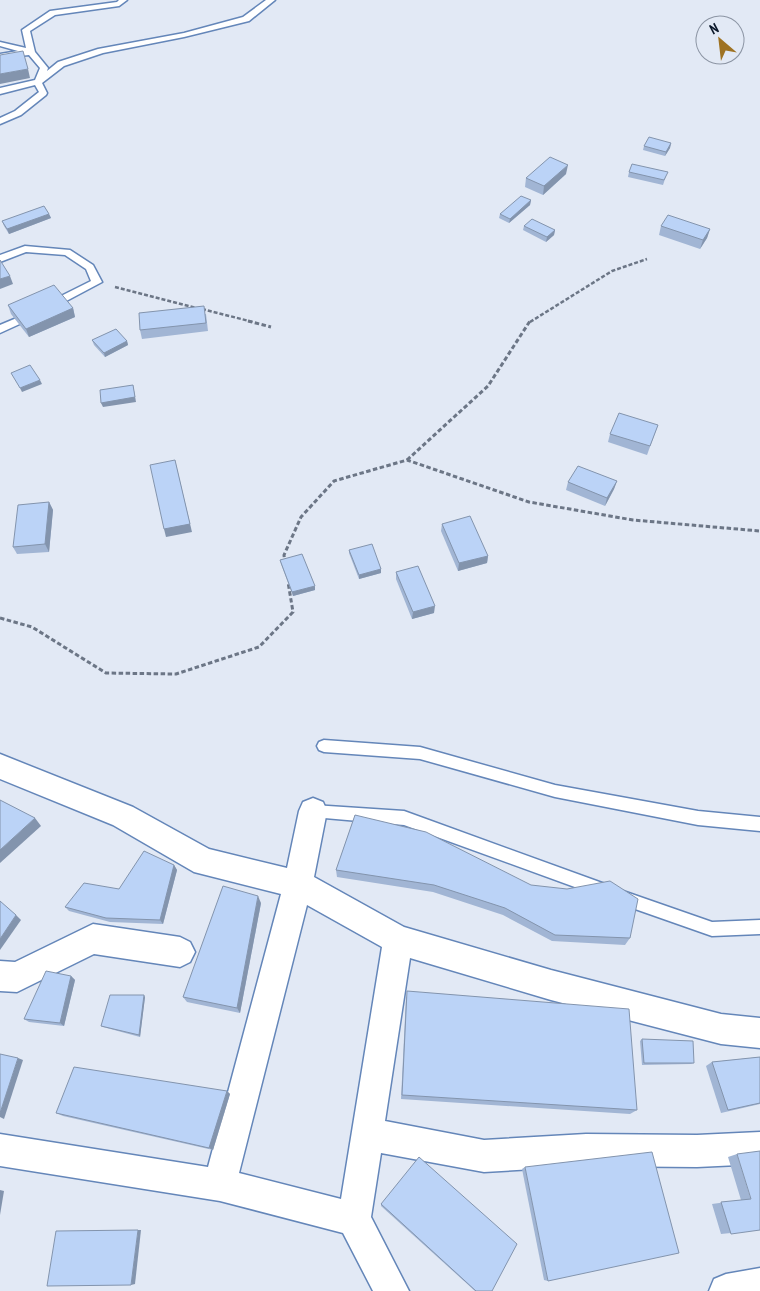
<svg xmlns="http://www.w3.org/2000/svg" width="760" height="1291" font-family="'PT Sans Narrow',sans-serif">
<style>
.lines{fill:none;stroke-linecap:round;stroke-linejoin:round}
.service-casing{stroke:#6486b9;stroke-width:3}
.minor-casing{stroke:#6486b9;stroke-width:3}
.path-far1{stroke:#6c7686;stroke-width:2.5;stroke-dasharray:4 2;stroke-linecap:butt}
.path{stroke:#6c7686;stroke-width:3;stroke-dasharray:4.5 2.5;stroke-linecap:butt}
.service{fill:#fff;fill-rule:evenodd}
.minor{fill:#fff;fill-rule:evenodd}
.wall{fill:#a1b5d4}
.shaded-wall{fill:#8394ad}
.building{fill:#bbd3f7;stroke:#8394ad}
</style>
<rect width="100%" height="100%" fill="#e2e9f5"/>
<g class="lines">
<defs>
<g id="service">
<path d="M 119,0 L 127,0 L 119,6 L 55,15 L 30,31 L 35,52 L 48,68 L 47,71 L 58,62 L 98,49 L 184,33 L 243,17 L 266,0 L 275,0 L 249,21 L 184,37 L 103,53 L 64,66 L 42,83 L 47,93 L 46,95 L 21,115 L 0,124 L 0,118 L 15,111 L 39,92 L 35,85 L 0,94 L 0,88 L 35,80 L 40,68 L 29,55 L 0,58 L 0,54 L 18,51 L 0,46 L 0,42 L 26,48 L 22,30 L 50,11 L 117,2 Z"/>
<path d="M 25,246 L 70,250 L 93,265 L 102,282 L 55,307 L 47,307 L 47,303 L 91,281 L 86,269 L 65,255 L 26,252 L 0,262 L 0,255 Z"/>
<path d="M 31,312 L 36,315 L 35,317 L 0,333 L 0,325 Z"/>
<path d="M 324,740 L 420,747 L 555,785 L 698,811 L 760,817 L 760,831 L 698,825 L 555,797 L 420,759 L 324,752 L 319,750 L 317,746 L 319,742 Z"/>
<path d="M 313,805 L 404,811 L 605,884 L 610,886 L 612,891 L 610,896 L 605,898 L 404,825 L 313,817 L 308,816 L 306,811 L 308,806 Z"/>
<path d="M 623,891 L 712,922 L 760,920 L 760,934 L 712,936 L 618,903 L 616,898 L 618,893 Z"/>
</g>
<g id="minor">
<path d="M 0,754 L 133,807 L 209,849 L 287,868 L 299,811 L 303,802 L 313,798 L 323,802 L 327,811 L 314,877 L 404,927 L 551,970 L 721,1014 L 760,1018 L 760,1048 L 721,1044 L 551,1000 L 410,958 L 385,1121 L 484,1140 L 586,1134 L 697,1135 L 760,1132 L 760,1164 L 697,1167 L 586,1166 L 484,1172 L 381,1153 L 371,1217 L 409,1291 L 373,1291 L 343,1233 L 220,1201 L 0,1166 L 0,1134 L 208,1167 L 281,894 L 194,872 L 113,825 L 0,779 ZM 307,905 L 382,947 L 341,1199 L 239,1173 Z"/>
<path d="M 93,924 L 180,937 L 190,942 L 195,952 L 190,962 L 180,967 L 94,954 L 17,992 L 0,991 L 0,961 L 15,962 Z"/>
<path d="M 760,1268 L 760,1291 L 709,1291 L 714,1279 L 726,1274 Z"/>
</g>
</defs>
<!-- service casing -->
<use href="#service" class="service-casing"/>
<!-- minor casing -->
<use href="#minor" class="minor-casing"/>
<!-- path-far1 -->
<g class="path-far1">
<path d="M 115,287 L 196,308"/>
<path d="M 202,309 L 253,322"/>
<path d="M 530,322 L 612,271 L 647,259"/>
</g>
<!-- path -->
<g class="path">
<path d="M 248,321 L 271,327"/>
<path d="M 407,460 L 488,386 L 530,321"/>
<path d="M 285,564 L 284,555 L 301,517 L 334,481 L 407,460 L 529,502 L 633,520 L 760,531"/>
<path d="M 0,618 L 32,627 L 106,673 L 176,674 L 259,647 L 293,612 L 288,582"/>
</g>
<!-- service -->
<use href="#service" class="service"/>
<!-- minor -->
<use href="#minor" class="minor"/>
</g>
<!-- wall -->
<g class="wall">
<path d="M 671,143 L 670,148 L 665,156 L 643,150 L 644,146 Z"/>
<path d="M 629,172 L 666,176 L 663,185 L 628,177 Z"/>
<path d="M 566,174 L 543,195 L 525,187 L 526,178 Z"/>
<path d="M 531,200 L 530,205 L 509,223 L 499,218 L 500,214 Z"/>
<path d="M 49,214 L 51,218 L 9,234 L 4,226 L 2,221 Z"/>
<path d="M 524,226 L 555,230 L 554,235 L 546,242 L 523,230 Z"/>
<path d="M 661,226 L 710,229 L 707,238 L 700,249 L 659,235 Z"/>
<path d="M 8,305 L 73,308 L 75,317 L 29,337 L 11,314 Z"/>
<path d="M 206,314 L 208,331 L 142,339 L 140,330 Z"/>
<path d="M 92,340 L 127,341 L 128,345 L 105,357 L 94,345 Z"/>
<path d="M 658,425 L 647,455 L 608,442 L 610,434 Z"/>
<path d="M 617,481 L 614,489 L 605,506 L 566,490 L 568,482 Z"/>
<path d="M 49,502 L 53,510 L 49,552 L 17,554 L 13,547 Z"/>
<path d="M 442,524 L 488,556 L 487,563 L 458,571 L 441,531 Z"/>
<path d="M 349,550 L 381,569 L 381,573 L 359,579 L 349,553 Z"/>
<path d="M 280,560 L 315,590 L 293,596 L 281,564 Z"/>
<path d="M 396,572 L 434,613 L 412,619 L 396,579 Z"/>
<path d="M 355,815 L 630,938 L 625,945 L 552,941 L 503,915 L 433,892 L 337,877 L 336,870 Z"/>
<path d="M 174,865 L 177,870 L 163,924 L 110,922 L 69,911 L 65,907 L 119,889 Z"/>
<path d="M 261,903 L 240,1013 L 187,1002 L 183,997 Z"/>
<path d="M 71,976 L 75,980 L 64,1026 L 29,1022 L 24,1019 Z"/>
<path d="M 145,997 L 140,1037 L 103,1027 L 101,1026 Z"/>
<path d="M 406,997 L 637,1110 L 630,1114 L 401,1099 Z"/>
<path d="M 642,1039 L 694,1063 L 691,1064 L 642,1065 L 640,1041 Z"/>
<path d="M 760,1057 L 760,1104 L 721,1113 L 706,1066 L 712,1062 Z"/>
<path d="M 227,1091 L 230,1094 L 213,1150 L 63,1116 L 56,1113 Z"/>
<path d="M 737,1154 L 760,1230 L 721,1234 L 712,1204 L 741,1200 L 728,1157 Z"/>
<path d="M 525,1167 L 548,1281 L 544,1280 L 522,1169 Z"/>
<path d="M 381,1204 L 492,1291 L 475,1291 L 381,1206 Z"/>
</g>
<!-- shaded-wall -->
<g class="shaded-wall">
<path d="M 28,69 L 30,78 L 0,84 L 0,74 Z"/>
<path d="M 671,143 L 670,148 L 665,156 L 666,152 Z"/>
<path d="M 568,165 L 566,174 L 543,195 L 544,186 Z"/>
<path d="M 531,200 L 530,205 L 509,223 L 510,219 Z"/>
<path d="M 49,214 L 51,218 L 9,234 L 7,229 Z"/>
<path d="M 710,229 L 707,238 L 700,249 L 703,240 Z"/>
<path d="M 555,230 L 554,235 L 546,242 L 547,237 Z"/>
<path d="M 10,276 L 13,284 L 0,289 L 0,279 Z"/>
<path d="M 73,308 L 75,317 L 29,337 L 26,329 Z"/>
<path d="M 127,341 L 128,345 L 105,357 L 104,353 Z"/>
<path d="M 40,380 L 42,384 L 22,392 L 20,388 Z"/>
<path d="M 133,385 L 136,402 L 103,407 L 101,403 Z"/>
<path d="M 175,460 L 192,532 L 166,537 L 164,529 Z"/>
<path d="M 617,481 L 614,489 L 605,506 L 607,498 Z"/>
<path d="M 49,502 L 53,510 L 49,552 L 45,544 Z"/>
<path d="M 488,556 L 487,563 L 458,571 L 459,563 Z"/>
<path d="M 381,569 L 381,573 L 359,579 L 359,575 Z"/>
<path d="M 315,586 L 315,590 L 293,596 L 292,592 Z"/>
<path d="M 435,606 L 434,613 L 412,619 L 413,612 Z"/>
<path d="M 35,818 L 41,826 L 0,863 L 0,850 Z"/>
<path d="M 174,865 L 177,870 L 163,924 L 160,920 Z"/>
<path d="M 258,896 L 261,903 L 240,1013 L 237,1008 Z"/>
<path d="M 16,915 L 21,920 L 0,950 L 0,939 Z"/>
<path d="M 71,976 L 75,980 L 64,1026 L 60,1023 Z"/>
<path d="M 144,995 L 145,997 L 140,1037 L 139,1035 Z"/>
<path d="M 18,1058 L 23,1060 L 4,1119 L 0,1117 L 0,1113 Z"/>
<path d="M 227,1091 L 230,1094 L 213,1150 L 209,1148 Z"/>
<path d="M 0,1190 L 4,1191 L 0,1215 Z"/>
<path d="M 138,1230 L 141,1230 L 135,1284 L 131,1285 Z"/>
</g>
<!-- building -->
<g class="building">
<path d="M 23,51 L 28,69 L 0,74 L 0,55 Z"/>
<path d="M 649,137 L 671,143 L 666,152 L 644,146 Z"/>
<path d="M 550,157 L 568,165 L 544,186 L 526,178 Z"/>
<path d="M 632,164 L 668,172 L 664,180 L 629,172 Z"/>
<path d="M 521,196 L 531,200 L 510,219 L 500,214 Z"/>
<path d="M 44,206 L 49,214 L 7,229 L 2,221 Z"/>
<path d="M 668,215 L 710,229 L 703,240 L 661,226 Z"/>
<path d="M 532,219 L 555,230 L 547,237 L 524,226 Z"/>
<path d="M 0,260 L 10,276 L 0,279 Z"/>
<path d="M 54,285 L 73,308 L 26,329 L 8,305 Z"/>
<path d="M 204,306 L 206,323 L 140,330 L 139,313 Z"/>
<path d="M 116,329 L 127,341 L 104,353 L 92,340 Z"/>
<path d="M 30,365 L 40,380 L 20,388 L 11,373 Z"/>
<path d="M 133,385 L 135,397 L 101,403 L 100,390 Z"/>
<path d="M 619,413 L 658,425 L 650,446 L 610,434 Z"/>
<path d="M 175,460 L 190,524 L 164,529 L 150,465 Z"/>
<path d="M 578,466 L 617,481 L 607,498 L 568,482 Z"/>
<path d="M 49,502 L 45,544 L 13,547 L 18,505 Z"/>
<path d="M 470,516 L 488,556 L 459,563 L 442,524 Z"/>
<path d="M 372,544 L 381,569 L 359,575 L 349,550 Z"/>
<path d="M 302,554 L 315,586 L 292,592 L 280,560 Z"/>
<path d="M 418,566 L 435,606 L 413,612 L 396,572 Z"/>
<path d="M 0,800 L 35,818 L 0,850 Z"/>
<path d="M 355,815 L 426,832 L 531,885 L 567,889 L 610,881 L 638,899 L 630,938 L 555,935 L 505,908 L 434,885 L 336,870 Z"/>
<path d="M 144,851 L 174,865 L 160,920 L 106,918 L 65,907 L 84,883 L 119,889 Z"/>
<path d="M 223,886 L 258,896 L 237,1008 L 183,997 Z"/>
<path d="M 0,901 L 16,915 L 0,939 Z"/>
<path d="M 46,971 L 71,976 L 60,1023 L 24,1019 Z"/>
<path d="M 407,991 L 629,1009 L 637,1110 L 402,1095 Z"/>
<path d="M 110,995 L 144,995 L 139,1035 L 101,1026 Z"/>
<path d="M 642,1039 L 693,1041 L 694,1063 L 644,1063 Z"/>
<path d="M 0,1054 L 18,1058 L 0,1113 Z"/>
<path d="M 760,1057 L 760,1103 L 728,1110 L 712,1062 Z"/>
<path d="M 74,1067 L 227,1091 L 209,1148 L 56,1113 Z"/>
<path d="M 760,1151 L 760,1230 L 731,1234 L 721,1202 L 751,1199 L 737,1154 Z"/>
<path d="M 652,1152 L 679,1253 L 548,1281 L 525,1167 Z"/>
<path d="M 419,1157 L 517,1244 L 492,1291 L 476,1291 L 381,1204 Z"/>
<path d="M 138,1230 L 131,1285 L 47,1286 L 56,1231 Z"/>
</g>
<!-- north arrow -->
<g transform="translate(720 40) rotate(332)"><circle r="24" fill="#e2e9f5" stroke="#8c95a4"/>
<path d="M0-4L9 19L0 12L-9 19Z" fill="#9e7222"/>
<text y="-8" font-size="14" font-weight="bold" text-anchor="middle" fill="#0a172a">N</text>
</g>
</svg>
